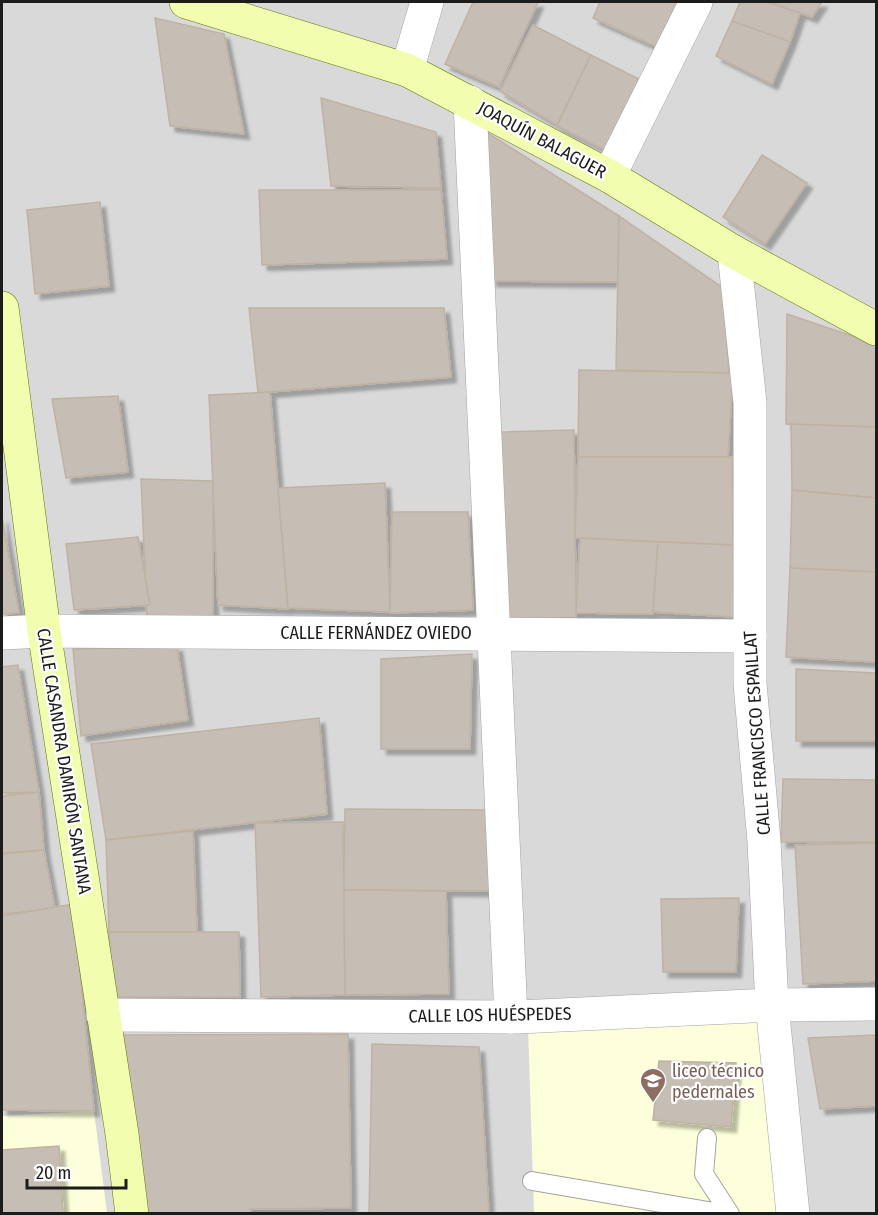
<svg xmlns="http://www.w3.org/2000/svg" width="878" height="1215" font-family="'Fira Sans Condensed',sans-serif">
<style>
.residential{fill:#dad9d9}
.education{fill:#fcffd9}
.building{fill:#c6bdb4;stroke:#c0b2a2;stroke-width:1.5;filter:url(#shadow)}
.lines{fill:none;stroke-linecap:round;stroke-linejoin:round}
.service-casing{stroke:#a3a3a3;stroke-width:20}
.minor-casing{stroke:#a3a3a3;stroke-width:34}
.secondary-casing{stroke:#5e7600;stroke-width:34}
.service{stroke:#fff;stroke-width:18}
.minor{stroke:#fff;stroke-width:33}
.secondary{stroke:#f2fdb0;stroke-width:33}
.labels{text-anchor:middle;stroke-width:4.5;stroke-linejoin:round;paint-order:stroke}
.street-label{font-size:18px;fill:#1c1c1c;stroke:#fff}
.education-label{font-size:18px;fill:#785e54;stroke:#fff;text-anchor:start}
</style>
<defs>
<filter id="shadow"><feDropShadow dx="5.5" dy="5.5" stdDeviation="1.5" flood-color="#0004"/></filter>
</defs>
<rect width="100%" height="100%" fill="#eeebe1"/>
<!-- residential -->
<rect class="residential" x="2" y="2" width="874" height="1211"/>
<!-- education -->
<g class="education">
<path d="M 768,1009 L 783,1213 L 534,1213 L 528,1026 Z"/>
<path d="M 94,1111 L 107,1213 L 2,1214 L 2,1116 Z"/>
</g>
<!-- building -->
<g class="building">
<path d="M 473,2 L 538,2 L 499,87 L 445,64 Z"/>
<path d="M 600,2 L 678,2 L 657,47 L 593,18 Z"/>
<path d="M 740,2 L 768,2 L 800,13 L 790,42 L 732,21 Z"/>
<path d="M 768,2 L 822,2 L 812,17 Z"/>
<path d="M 155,18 L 224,34 L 244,134 L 170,126 Z"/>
<path d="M 732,21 L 790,42 L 772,84 L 716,56 Z"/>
<path d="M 533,25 L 591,55 L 557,125 L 500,91 Z"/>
<path d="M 591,55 L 639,79 L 607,151 L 557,126 Z"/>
<path d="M 321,98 L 436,132 L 441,188 L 331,186 Z"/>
<path d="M 486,132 L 619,216 L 618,282 L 491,281 Z"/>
<path d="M 762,155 L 807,183 L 765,244 L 723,217 Z"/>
<path d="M 259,190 L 441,190 L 447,259 L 262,265 Z"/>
<path d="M 100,202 L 109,286 L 35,294 L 27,210 Z"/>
<path d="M 619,216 L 723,288 L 729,373 L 616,370 Z"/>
<path d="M 249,308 L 444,308 L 451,377 L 258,393 Z"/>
<path d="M 787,314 L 876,344 L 876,428 L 786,424 Z"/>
<path d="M 579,370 L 733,373 L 728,457 L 578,457 Z"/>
<path d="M 270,392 L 288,609 L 218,605 L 209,395 Z"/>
<path d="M 118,396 L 128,472 L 66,478 L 52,399 Z"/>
<path d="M 791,424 L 876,427 L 876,498 L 792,490 Z"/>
<path d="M 574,430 L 576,617 L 507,621 L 499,432 Z"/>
<path d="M 578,457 L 732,457 L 733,545 L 575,538 Z"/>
<path d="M 141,479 L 213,481 L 213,616 L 147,617 Z"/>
<path d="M 385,483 L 390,612 L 288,608 L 278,488 Z"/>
<path d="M 792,490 L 876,498 L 876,572 L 790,568 Z"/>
<path d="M 392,512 L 468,512 L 473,610 L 390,613 Z"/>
<path d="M 2,517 L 19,613 L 2,614 Z"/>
<path d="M 138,537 L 150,605 L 74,610 L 66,544 Z"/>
<path d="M 580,538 L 658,542 L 653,614 L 576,613 Z"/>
<path d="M 658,542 L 733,545 L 734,617 L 653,612 Z"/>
<path d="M 790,568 L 876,572 L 876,662 L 786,657 Z"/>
<path d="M 177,646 L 188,720 L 81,736 L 73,649 Z"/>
<path d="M 472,654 L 470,749 L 381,749 L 381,659 Z"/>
<path d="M 18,665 L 39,792 L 2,793 L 2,667 Z"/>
<path d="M 796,669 L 876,673 L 876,741 L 796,741 Z"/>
<path d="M 319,718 L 327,814 L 106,840 L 91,744 Z"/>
<path d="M 783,779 L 876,780 L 876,842 L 781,842 Z"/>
<path d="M 39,792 L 44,850 L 2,853 L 2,796 Z"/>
<path d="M 345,809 L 488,810 L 491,891 L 344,890 Z"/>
<path d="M 343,822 L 345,995 L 261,997 L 255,823 Z"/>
<path d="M 193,831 L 197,932 L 109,932 L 106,840 Z"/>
<path d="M 876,843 L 876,981 L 803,984 L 795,845 Z"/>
<path d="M 44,850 L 55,909 L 2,914 L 2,854 Z"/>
<path d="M 344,890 L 446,891 L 449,994 L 345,995 Z"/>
<path d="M 739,898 L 736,972 L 663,972 L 661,899 Z"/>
<path d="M 73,904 L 94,1111 L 2,1110 L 2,916 Z"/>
<path d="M 109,932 L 239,932 L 240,997 L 113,997 Z"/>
<path d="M 348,1034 L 351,1208 L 250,1209 L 251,1214 L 144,1214 L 120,1035 Z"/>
<path d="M 876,1035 L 876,1106 L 820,1109 L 808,1038 Z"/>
<path d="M 372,1044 L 479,1047 L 489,1214 L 369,1214 Z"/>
<path d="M 659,1061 L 736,1063 L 731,1127 L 653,1120 Z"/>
<path d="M 59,1146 L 63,1214 L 2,1214 L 2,1150 Z"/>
</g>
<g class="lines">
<defs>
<g id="service">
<path d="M 707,1138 L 704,1174 L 730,1214"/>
<path d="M 532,1181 L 726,1214"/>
</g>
<g id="minor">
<path d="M 407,70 L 427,2"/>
<path d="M 470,102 L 511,1017"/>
<path d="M 609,176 L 696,2"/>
<path d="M 734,252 L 750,403 L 750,684 L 764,841 L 772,1005 L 793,1214"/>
<path d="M 2,633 L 44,631 L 750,636"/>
<path d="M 103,1015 L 519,1017 L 772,1005 L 876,1004"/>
</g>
<g id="secondary">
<path d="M 186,2 L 407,70 L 609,176 L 734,252 L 876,329"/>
<path d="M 2,308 L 44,631 L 122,1134 L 132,1214"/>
</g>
</defs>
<!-- service casing -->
<use href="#service" class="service-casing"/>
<!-- minor casing -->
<use href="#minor" class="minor-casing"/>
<!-- secondary casing -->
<use href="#secondary" class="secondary-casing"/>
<!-- service -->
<use href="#service" class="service"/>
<!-- minor -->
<use href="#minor" class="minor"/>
<!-- secondary -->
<use href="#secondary" class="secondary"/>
</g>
<!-- icons -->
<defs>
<symbol id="university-pin" viewBox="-11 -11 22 30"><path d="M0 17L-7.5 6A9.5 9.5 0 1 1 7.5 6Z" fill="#8d6e63" stroke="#fff"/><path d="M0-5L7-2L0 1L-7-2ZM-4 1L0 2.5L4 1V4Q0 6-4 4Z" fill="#fff"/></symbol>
</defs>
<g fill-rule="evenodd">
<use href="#university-pin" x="638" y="1066" width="30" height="40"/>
</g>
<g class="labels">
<!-- street labels -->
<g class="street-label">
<text transform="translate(542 140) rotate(28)" y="6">JOAQUÍN BALAGUER</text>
<text x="376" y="639">CALLE FERNÁNDEZ OVIEDO</text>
<text transform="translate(757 733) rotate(-94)" y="6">CALLE FRANCISCO ESPAILLAT</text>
<text transform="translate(64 761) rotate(81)" y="6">CALLE CASANDRA DAMIRÓN SANTANA</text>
<text transform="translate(490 1015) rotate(-1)" y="6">CALLE LOS HUÉSPEDES</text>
</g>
<!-- education labels -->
<g class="education-label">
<text x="672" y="1077">liceo técnico<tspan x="672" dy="21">pedernales</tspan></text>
</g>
</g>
<!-- border -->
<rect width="878" height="1215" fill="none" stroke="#1c1c1c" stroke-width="6"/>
<!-- scale -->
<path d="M27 1179v9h99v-9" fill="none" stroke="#1c1c1c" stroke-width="3"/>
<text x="36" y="1179" font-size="18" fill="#1c1c1c" stroke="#ffffff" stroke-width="4.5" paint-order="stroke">20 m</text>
</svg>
